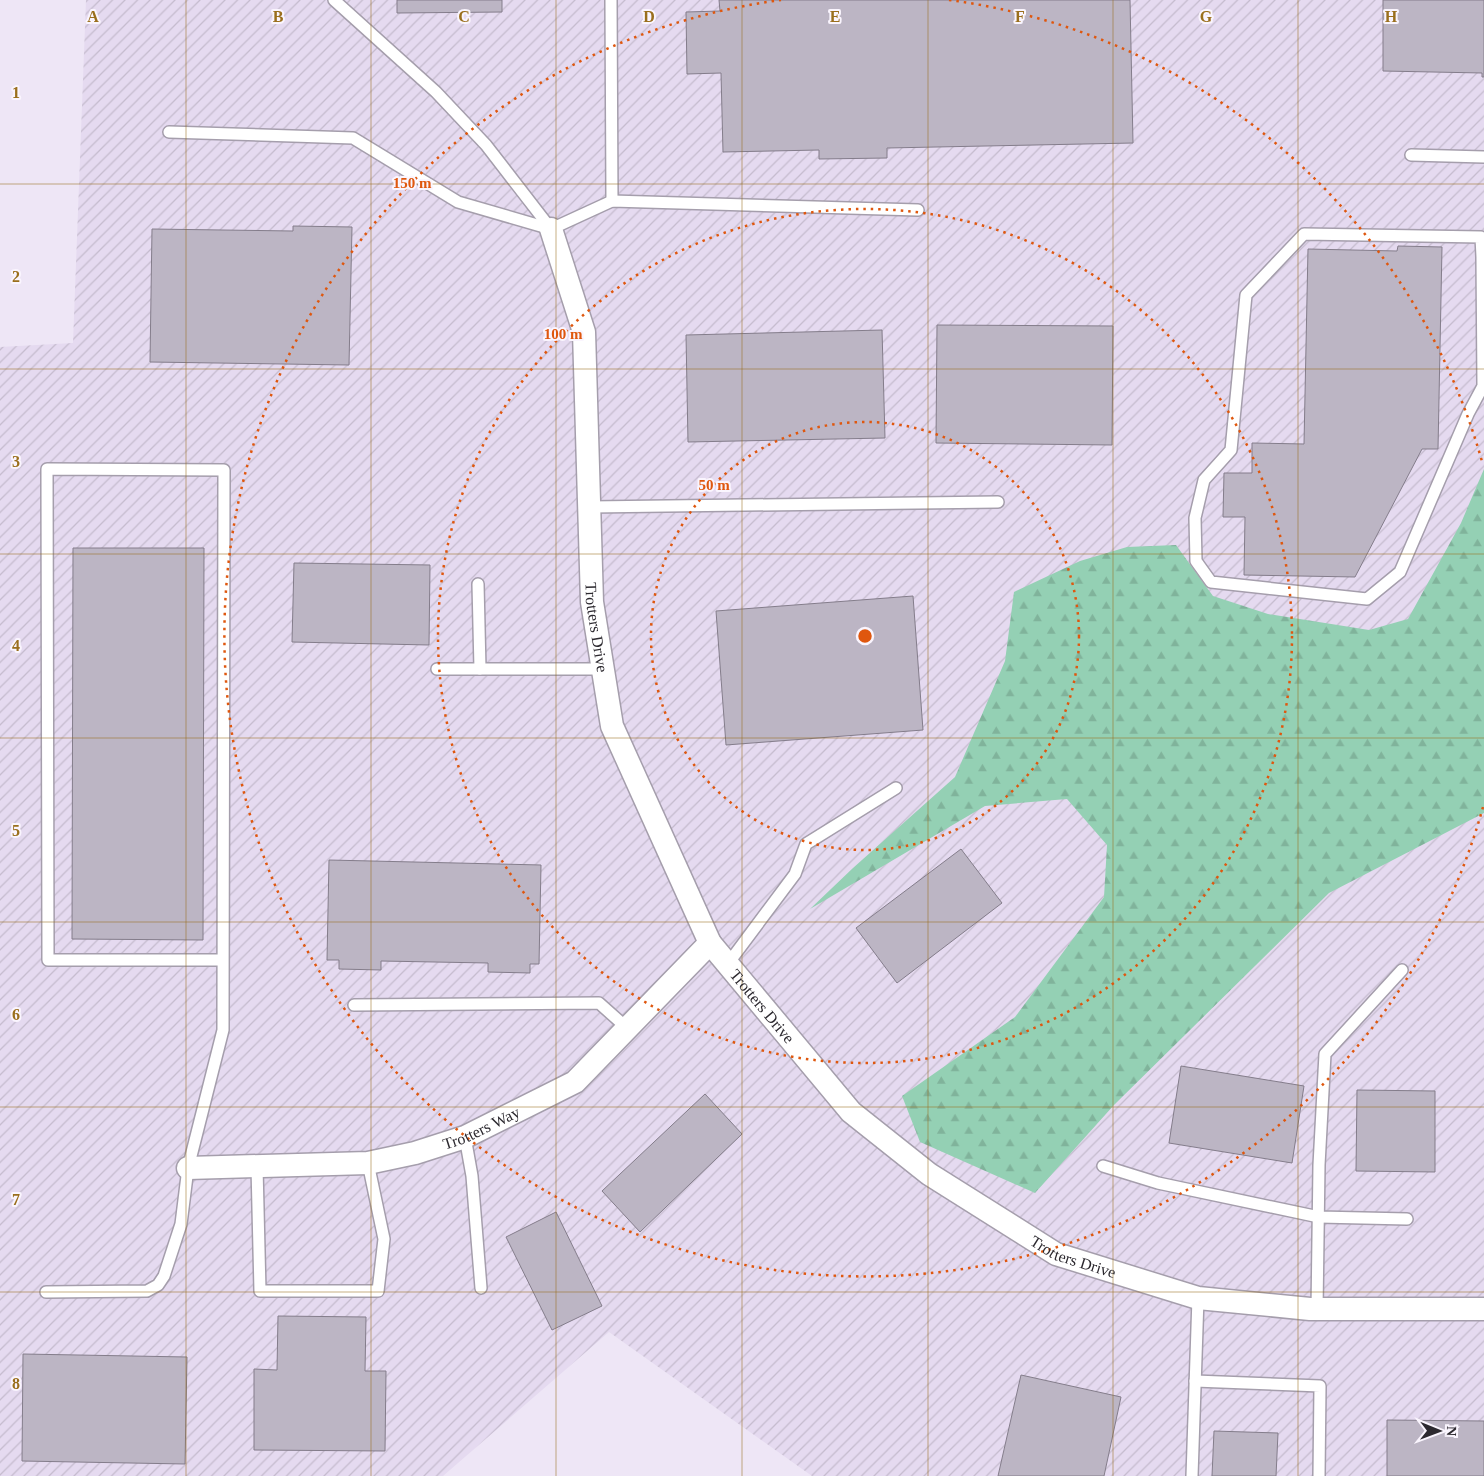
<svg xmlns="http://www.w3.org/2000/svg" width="1484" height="1476" font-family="'Times New Roman',serif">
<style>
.industrial{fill:url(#industrial-furrows)}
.forest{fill:url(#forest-firs)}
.building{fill:#bcb5c4;stroke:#847d8b}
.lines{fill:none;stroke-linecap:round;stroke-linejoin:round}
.service-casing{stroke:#a59eac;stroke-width:14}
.minor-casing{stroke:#a59eac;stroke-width:25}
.service{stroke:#fff;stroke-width:11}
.minor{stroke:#fff;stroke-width:22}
.grid{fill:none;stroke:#9a6f1d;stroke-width:1;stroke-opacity:0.55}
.ring{fill:none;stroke:#df570e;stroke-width:2.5;stroke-dasharray:2.5 5}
.labels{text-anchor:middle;stroke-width:4;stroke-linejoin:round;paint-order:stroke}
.street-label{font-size:16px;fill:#2c292f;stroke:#faf5fe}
.grid-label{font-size:16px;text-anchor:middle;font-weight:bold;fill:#9a6f1d;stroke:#faf5fe;stroke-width:4;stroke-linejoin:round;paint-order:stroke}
.centre{fill:#df570e;stroke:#faf5fe;stroke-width:2.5}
.ring-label{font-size:15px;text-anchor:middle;font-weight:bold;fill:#df570e;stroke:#faf5fe;stroke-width:4;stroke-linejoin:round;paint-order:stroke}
</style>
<defs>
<pattern id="industrial-furrows" width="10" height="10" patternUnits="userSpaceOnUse" patternTransform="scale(1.25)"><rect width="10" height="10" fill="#e5daf0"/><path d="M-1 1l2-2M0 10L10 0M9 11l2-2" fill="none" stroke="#c5bbce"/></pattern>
<pattern id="forest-firs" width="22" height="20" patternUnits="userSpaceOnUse" patternTransform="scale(1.25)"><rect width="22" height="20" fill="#94d0b4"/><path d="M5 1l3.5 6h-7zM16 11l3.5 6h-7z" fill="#80b39b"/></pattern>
</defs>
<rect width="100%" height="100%" fill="#eee6f6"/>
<!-- industrial -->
<path class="industrial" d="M 86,0 L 1484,0 L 1484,1476 L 812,1476 L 609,1332 L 443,1476 L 0,1476 L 0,347 L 73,343 Z"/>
<!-- forest -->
<path class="forest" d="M 1484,469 L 1484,813 L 1329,893 L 1114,1105 L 1035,1193 L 920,1142 L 902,1096 L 1015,1017 L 1104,897 L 1107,845 L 1067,799 L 985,806 L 810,909 L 853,868 L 955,777 L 1005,661 L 1014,592 L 1080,561 L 1127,547 L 1176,545 L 1213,596 L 1268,614 L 1369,630 L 1408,619 L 1461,523 Z"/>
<!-- building -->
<g class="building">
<path d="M 397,0 L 502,0 L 502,12 L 397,13 Z"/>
<path d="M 719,0 L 1130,0 L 1133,143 L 887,148 L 887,158 L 819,159 L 819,150 L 723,152 L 721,73 L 687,74 L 686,12 L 720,11 Z"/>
<path d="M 1383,0 L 1484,0 L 1484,77 L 1482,77 L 1482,73 L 1383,71 Z"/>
<path d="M 293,226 L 352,227 L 349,365 L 150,362 L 152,229 L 293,231 Z"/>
<path d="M 1398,246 L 1442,247 L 1438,449 L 1422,449 L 1355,577 L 1244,575 L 1245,517 L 1223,517 L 1224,473 L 1252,473 L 1252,443 L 1304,444 L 1308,249 L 1397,251 Z"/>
<path d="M 937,325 L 1113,326 L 1112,445 L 936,443 Z"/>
<path d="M 882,330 L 885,438 L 688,442 L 686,335 Z"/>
<path d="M 73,548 L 204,548 L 203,940 L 72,939 Z"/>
<path d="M 294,563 L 430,565 L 429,645 L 292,642 Z"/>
<path d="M 913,596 L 923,730 L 726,745 L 716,611 Z"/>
<path d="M 961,849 L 1002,903 L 897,983 L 856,928 Z"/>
<path d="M 329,860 L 541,865 L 539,964 L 530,964 L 530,973 L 488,972 L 488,963 L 381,961 L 381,970 L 339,969 L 339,960 L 327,960 Z"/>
<path d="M 1181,1066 L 1304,1086 L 1292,1163 L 1169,1143 Z"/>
<path d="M 1357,1090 L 1435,1091 L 1435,1172 L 1356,1171 Z"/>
<path d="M 705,1094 L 742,1134 L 640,1232 L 602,1191 Z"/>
<path d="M 556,1212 L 602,1306 L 552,1330 L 506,1237 Z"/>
<path d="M 278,1316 L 366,1317 L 365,1371 L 386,1371 L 385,1451 L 254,1450 L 254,1369 L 277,1370 Z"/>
<path d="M 23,1354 L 187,1357 L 185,1464 L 22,1461 Z"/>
<path d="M 1021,1375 L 1121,1397 L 1104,1476 L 998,1476 Z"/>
<path d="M 1387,1420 L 1484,1421 L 1484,1476 L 1387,1476 Z"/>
<path d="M 1214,1431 L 1278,1433 L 1276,1476 L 1212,1476 Z"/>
</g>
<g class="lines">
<defs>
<g id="service">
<path d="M 334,0 L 436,92 L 486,145 L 551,229"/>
<path d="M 611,0 L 612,201"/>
<path d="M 169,132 L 353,138 L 458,202 L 551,229 L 612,201 L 918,210"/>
<path d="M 1411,155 L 1484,157"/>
<path d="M 1482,257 L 1481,237 L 1304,234 L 1246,295 L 1231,450 L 1204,480 L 1195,518 L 1196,561 L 1211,582 L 1367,599 L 1400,572 L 1468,414 L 1483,386 L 1482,257 L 1484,257"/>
<path d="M 590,507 L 998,502"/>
<path d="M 478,584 L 480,669"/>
<path d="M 437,669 L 603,669"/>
<path d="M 727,965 L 795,874 L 806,844 L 896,788"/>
<path d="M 354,1005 L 599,1003 L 627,1028"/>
<path d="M 465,1137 L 472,1176 L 481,1288"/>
<path d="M 1103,1166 L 1158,1183 L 1319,1217 L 1407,1219"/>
<path d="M 257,1167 L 260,1291 L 378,1291 L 384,1239 L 368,1163"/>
<path d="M 46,1292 L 147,1291 L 158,1285 L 164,1276 L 181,1224 L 188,1168 L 223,1030 L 224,470 L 47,469 L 48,960 L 223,960"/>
<path d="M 1317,1310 L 1319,1165 L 1325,1054 L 1402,970"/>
<path d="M 1195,1381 L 1320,1386 L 1319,1476"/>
<path d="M 1192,1476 L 1198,1298"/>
</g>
<g id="minor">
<path id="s1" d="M 551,229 L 584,332 L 592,602 L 612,726 L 710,943 L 851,1112 L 929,1174 L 1056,1254 L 1198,1298 L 1310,1309 L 1484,1309"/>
<path id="s2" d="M 188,1168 L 368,1163 L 415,1153 L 465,1137 L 575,1082 L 710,943"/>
</g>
</defs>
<!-- service casing -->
<use href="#service" class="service-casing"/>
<!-- minor casing -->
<use href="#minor" class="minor-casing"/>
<!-- service -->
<use href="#service" class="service"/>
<!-- minor -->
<use href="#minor" class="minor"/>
</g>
<!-- grid -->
<path class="grid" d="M 186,0 L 186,1476M 371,0 L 371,1476M 556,0 L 556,1476M 742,0 L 742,1476M 928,0 L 928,1476M 1113,0 L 1113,1476M 1298,0 L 1298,1476M 0,184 L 1484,184M 0,369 L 1484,369M 0,554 L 1484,554M 0,738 L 1484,738M 0,922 L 1484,922M 0,1107 L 1484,1107M 0,1292 L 1484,1292"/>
<!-- distance rings -->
<g class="ring">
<circle cx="865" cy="636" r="214"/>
<circle cx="865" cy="636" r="427"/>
<path d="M1483 807A641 641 0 1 1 781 0M949 0A641 641 0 0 1 1483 465"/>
</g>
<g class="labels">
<!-- street labels -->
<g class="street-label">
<text dy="6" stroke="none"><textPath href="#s1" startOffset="404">Trotters Drive</textPath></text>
<text dy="6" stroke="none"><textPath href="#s1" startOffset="824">Trotters Drive</textPath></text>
<text dy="6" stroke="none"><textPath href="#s2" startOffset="299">Trotters Way</textPath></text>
<text dy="6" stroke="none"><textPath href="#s1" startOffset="1229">Trotters Drive</textPath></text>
</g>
</g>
<g class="grid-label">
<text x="93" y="22">A</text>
<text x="278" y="22">B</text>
<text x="464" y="22">C</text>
<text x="649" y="22">D</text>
<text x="835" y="22">E</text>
<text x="1020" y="22">F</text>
<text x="1206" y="22">G</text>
<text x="1391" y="22">H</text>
<text x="16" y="98">1</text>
<text x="16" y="282">2</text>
<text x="16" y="467">3</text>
<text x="16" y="651">4</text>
<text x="16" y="836">5</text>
<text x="16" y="1020">6</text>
<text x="16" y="1205">7</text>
<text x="16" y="1389">8</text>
</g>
<circle cx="865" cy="636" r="8" class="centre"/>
<g class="ring-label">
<text x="412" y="188">150 m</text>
<text x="563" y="339">100 m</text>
<text x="714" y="490">50 m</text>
</g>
<!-- north arrow -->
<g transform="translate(1439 1431) rotate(91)" stroke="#faf5fe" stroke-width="4" paint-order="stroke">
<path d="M0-4L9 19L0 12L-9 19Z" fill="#2c292f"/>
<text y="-8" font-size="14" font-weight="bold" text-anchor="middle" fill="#2c292f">N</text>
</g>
</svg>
